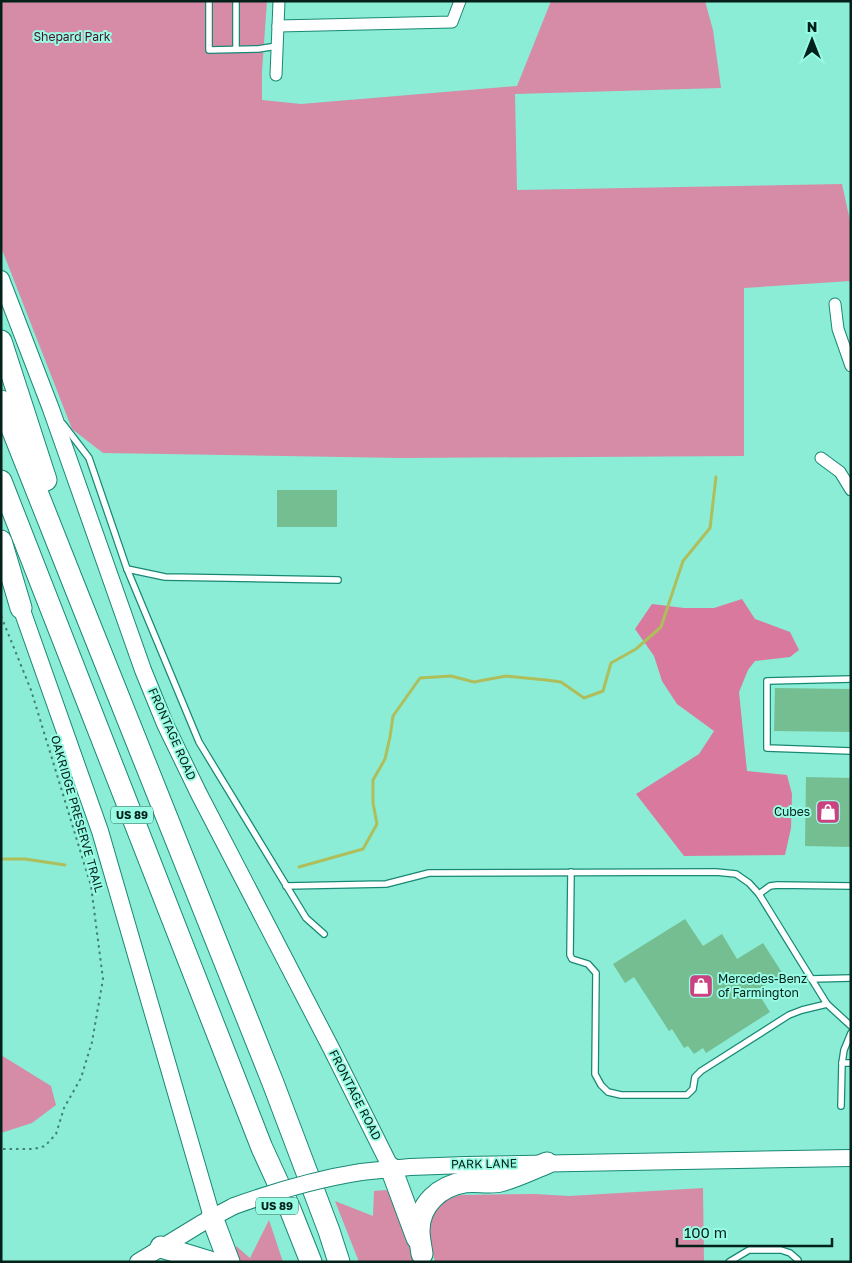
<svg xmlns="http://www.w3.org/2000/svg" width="852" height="1263" font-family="'Golos Text',sans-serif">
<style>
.green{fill:#d68ca6}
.forest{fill:#d9799e}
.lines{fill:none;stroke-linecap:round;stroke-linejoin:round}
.stream{stroke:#aebe5b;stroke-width:3}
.building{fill:#74be92}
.lane-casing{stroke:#188874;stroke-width:8}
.street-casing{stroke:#188874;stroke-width:13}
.secondary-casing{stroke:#188874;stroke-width:18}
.highway-casing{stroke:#188874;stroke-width:23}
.path{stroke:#418072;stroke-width:2;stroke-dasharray:2.5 4;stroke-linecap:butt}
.lane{stroke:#fff;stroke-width:5.5}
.street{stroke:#fff;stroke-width:11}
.secondary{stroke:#fff;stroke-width:16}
.highway{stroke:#fff;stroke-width:21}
.secondary-bridge-casing{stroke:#188874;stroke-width:18;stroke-linecap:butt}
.secondary-bridge{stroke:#fff;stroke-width:16}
.labels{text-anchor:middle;stroke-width:4;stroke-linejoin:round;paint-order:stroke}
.shield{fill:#99fbe3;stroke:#2f6256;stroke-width:1}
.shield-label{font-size:11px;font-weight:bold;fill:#01211a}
.park-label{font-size:12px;fill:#4a0f2a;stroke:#99fbe3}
.street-label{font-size:12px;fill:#01211a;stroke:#99fbe3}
.poi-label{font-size:12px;fill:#01211a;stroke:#99fbe3;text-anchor:end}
</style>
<rect width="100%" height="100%" fill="#8bedd6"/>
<!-- green -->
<g class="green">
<path d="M 1,1 L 267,1 L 262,71 L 262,100 L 301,104 L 517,86 L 551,1 L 705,1 L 713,30 L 721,88 L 515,94 L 517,190 L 842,184 L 851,225 L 851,281 L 744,288 L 744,456 L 401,458 L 103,453 L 72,429 L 1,247 Z"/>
<path d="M 1,1055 L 51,1086 L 56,1105 L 32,1123 L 1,1133 Z"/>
<path d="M 703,1188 L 704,1262 L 435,1262 L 428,1234 L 430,1218 L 442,1201 L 460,1195 L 535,1194 L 569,1196 Z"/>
<path d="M 386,1190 L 390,1193 L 416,1262 L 359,1262 L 335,1201 L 373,1216 L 374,1191 Z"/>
<path d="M 269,1220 L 283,1262 L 238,1262 L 235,1250 L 236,1246 L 250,1258 Z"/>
</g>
<!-- forest -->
<path class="forest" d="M 742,599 L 755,619 L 790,632 L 799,650 L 790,657 L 755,661 L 748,670 L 739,692 L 747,771 L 787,775 L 792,794 L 791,828 L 785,855 L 684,856 L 636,794 L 699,754 L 714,731 L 677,704 L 662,681 L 654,656 L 635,629 L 652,604 L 684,608 L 714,608 Z"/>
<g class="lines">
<!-- stream -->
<g class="stream">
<path d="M 1,859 L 25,859 L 65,865"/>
<path d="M 299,867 L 363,849 L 377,824 L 373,803 L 373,780 L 385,759 L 390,737 L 393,716 L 420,678 L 451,676 L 474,682 L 506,676 L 546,680 L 561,682 L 584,698 L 603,691 L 611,663 L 636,649 L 661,627 L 683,561 L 710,528 L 716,477"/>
</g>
</g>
<!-- building -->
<g class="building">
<rect x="277" y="490" width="60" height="37"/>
<path d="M 775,688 L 851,689 L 851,732 L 774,731 Z"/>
<path d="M 806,777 L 851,778 L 851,847 L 805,846 Z"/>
<path d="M 685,919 L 703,946 L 722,934 L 737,959 L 763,943 L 783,974 L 757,990 L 759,993 L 758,993 L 770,1012 L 706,1053 L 703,1048 L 694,1054 L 688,1046 L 684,1048 L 672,1029 L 669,1031 L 634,977 L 625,983 L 613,964 Z"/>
</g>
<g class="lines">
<defs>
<g id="lane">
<path d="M 209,1 L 209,50 L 258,49 L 277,46"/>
<path d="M 236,49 L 236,1"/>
<path d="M 63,424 L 89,458 L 127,569 L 199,742 L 306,918 L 324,934"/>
<path d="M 127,569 L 165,577 L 338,580"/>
<path d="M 851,679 L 767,681 L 767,748 L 851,751"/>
<path d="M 571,872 L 570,955 L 572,959 L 588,964 L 596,973 L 595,1074 L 601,1085 L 608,1092 L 621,1095 L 687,1095 L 693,1089 L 695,1077 L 701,1071 L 789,1015 L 802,1010 L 827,1004"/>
<path d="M 286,886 L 386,884 L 429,873 L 716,872 L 736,874 L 749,883 L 759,894 L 827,1004 L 851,1026"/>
<path d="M 759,894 L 770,886 L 777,885 L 851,886"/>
<path d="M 811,979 L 851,978"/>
<path d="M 842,1063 L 851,1063"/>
<path d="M 841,1106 L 842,1063 L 844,1050 L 851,1033"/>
<path d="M 729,1262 L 749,1250 L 781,1250 L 790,1253 L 798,1260 L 798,1262"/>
</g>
<g id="street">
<path d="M 278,26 L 452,22 L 460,1"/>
<path d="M 276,75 L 279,1"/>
<path d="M 835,304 L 838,329 L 851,366"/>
<path d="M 821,458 L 840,472 L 851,490"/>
</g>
<g id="secondary">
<path d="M 1,279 L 51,409 L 143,670 L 165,724 L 199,794 L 331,1048 L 391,1168"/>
<path d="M 17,596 L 100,831 L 212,1217"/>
<path d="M 361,1172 L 410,1167 L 466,1165 L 851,1158"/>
<path d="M 138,1262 L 202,1223 L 234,1206"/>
</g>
<g id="highway">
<path d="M 1,341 L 46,480"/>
<path d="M 1,401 L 78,595 L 273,1083 L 329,1231 L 339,1262"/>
<path d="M 1,481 L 262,1148 L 290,1209 L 311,1262"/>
<path d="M 1,541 L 21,608"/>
<path d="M 391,1168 L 417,1238"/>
<path d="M 212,1217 L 229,1262"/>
<path d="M 161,1247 L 210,1262"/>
<path d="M 422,1254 C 421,1246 419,1238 419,1231 C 419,1204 440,1186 465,1182 C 476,1180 489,1184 500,1181 C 516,1177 532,1169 547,1163"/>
</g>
</defs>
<!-- lane casing -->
<use href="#lane" class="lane-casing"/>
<!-- street casing -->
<use href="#street" class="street-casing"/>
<!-- secondary casing -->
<use href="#secondary" class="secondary-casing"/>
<!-- highway casing -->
<use href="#highway" class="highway-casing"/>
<!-- path -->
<path class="path" d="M 1,616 L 31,690 L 91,886 L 103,979 L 92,1042 L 81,1078 L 64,1108 L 56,1134 L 45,1146 L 34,1149 L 1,1149"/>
<!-- lane -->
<use href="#lane" class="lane"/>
<!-- street -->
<use href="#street" class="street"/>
<!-- secondary -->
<use href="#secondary" class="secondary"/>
<!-- highway -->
<use href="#highway" class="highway"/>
<defs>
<path id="secondary-bridge" d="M 234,1206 C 276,1191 317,1179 361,1172"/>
</defs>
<!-- secondary-bridge casing -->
<use href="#secondary-bridge" class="secondary-bridge-casing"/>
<!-- secondary-bridge -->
<use href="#secondary-bridge" class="secondary-bridge"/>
</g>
<!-- icons -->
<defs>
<symbol id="shop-square" viewBox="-11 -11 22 22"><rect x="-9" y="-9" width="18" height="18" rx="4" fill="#ca427f" stroke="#99fbe3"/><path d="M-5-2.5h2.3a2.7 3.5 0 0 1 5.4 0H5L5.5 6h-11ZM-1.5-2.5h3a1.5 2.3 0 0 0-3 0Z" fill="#fff"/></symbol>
</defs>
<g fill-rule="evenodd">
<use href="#shop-square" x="814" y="798" width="28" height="28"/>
<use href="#shop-square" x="687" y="972" width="28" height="28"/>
</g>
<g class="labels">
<!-- shield labels -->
<g class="shield">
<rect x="111" y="806.5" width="42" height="17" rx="4"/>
<rect x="256" y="1197.5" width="42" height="17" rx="4"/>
</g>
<g class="shield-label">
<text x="132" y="819">US 89</text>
<text x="277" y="1210">US 89</text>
</g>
<!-- park labels -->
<g class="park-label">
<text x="72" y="41">Shepard Park</text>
</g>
<!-- street labels -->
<g class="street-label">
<text transform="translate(172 734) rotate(66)" y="4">FRONTAGE ROAD</text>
<text transform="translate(77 814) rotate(74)" y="4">OAKRIDGE PRESERVE TRAIL</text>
<text transform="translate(355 1095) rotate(63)" y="4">FRONTAGE ROAD</text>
<text transform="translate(484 1164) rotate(-1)" y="4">PARK LANE</text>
</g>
<!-- poi labels -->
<g class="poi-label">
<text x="810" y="816">Cubes</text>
<text x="718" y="983" text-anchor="start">Mercedes-Benz<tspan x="718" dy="14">of Farmington</tspan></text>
</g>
</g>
<!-- border -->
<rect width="852" height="1263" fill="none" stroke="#01211a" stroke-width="5"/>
<!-- north arrow -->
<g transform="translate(812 40)" stroke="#99fbe3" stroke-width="4" paint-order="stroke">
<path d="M0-4L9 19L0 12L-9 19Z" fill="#01211a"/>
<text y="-8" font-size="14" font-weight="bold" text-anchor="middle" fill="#01211a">N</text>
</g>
<!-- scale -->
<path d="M677 1238v8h155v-8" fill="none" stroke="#01211a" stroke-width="2.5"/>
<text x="684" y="1238" font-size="15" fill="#01211a" stroke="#99fbe3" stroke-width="4" paint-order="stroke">100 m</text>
</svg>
